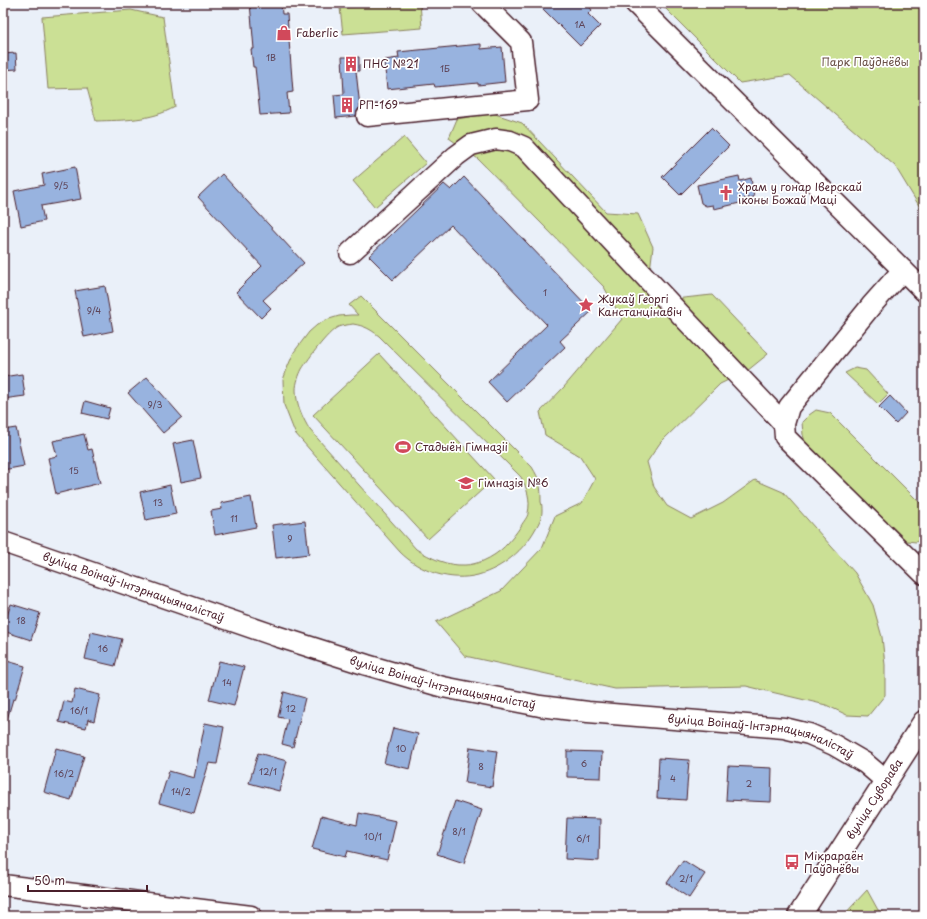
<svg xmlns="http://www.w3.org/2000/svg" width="927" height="919" font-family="'Playpen Sans',sans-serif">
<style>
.green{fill:#cbe095;stroke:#8a8060;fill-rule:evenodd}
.building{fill:#98b3df;stroke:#4a1f2b}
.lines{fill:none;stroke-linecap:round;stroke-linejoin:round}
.minor-casing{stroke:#4a1f2b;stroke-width:23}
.major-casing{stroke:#4a1f2b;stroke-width:25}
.minor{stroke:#fff;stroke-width:20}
.major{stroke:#fff;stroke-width:22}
.labels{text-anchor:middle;stroke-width:3.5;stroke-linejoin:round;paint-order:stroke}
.number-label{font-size:9px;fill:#5e4458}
.poi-label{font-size:11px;fill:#4a1f2b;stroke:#fff;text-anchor:start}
.park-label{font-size:11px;fill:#6a4f46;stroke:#fff}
.street-label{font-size:11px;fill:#4a1f2b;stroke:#fff}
</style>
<rect width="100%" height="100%" fill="#eaf0f9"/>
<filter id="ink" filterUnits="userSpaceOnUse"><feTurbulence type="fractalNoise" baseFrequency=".025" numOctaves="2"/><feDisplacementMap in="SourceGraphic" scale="8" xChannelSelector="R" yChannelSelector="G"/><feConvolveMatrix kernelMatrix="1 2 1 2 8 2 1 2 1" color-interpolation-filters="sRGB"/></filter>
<g filter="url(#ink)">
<!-- green -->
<g class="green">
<path d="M 397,3 L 420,3 L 422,28 L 343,34 L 340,8 Z"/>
<path d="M 660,3 L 924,3 L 924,214 L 895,166 L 790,75 L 740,83 Z"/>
<path d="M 131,10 L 163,17 L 175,107 C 150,121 124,120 96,121 L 87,88 L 48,89 L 42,17 Z"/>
<path d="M 492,113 L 522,123 L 606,212 L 638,214 L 653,247 L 646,302 L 712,295 L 768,354 L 747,371 L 720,384 L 660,443 L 647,462 L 654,487 L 667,506 L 691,519 L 723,503 L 755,480 L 783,492 L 855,573 L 873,605 L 882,637 L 885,665 L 885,695 L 868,716 L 847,715 L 826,705 L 746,686 L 615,689 L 465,656 L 436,622 L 501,591 L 542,548 L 555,516 L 582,503 L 595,479 L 580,456 L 545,435 L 540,412 L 564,387 L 622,319 L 604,287 L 478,159 L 449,138 L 457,119 Z"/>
<path d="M 404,137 L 426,163 L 375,207 L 353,181 Z"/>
<path d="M 361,296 L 532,467 C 540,480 541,486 541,502 C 542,504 542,508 542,511 C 542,517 539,523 536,528 C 524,550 503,568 478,575 C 451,582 420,572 400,552 L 295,433 L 284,405 L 283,380 L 288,366 L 294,352 L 309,332 L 317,325 L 326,320 L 339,316 L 351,315 L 358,315 L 349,305 ZM 353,324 C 365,326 370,329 379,336 L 521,477 C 527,488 531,500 528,513 C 528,517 523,522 521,526 C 510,542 501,553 483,561 C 477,563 471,565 465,565 C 446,566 431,558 416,549 L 310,430 C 303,419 296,404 296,390 C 296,383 299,375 302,369 C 309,358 327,333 338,327 C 343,325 348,325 353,324 Z"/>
<path d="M 379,354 L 494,479 L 428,539 L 313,415 Z"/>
<path d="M 855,368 L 866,370 L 888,394 L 878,404 L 845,373 Z"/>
<path d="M 816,410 L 830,413 L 923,506 L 924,537 L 916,542 L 907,541 L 806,444 L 803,435 L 802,422 L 809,415 Z"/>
<path d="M 867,890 L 878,910 L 890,916 L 843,916 Z"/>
</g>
<!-- building -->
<g class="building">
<path d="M 250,3 L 281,3 L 282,14 L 287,14 L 293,92 L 287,93 L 289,113 L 260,115 L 255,67 L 253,67 L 251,49 L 254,49 Z"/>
<path d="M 537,3 L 586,3 L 592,10 L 588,14 L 600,26 L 580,46 Z"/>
<path d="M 481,44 L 481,49 L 502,47 L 505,82 L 478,85 L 478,83 L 435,87 L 434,84 L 387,89 L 384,60 L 399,58 L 398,52 Z"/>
<path d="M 16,53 L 17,69 L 3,70 L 3,54 Z"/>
<path d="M 342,57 L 359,57 L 359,71 L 356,71 L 360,107 L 357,111 L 356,116 L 336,118 L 334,95 L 344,94 Z"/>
<path d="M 711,128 L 729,146 L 680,195 L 662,177 Z"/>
<path d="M 75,167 L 81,199 L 41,206 L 44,221 L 21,226 L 14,191 L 44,185 L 42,174 Z"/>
<path d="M 222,174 L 304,263 L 263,300 L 271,308 L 261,318 L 236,292 L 262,266 L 198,197 Z"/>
<path d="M 739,176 L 740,181 L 751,178 L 754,197 L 743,199 L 744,202 L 714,209 L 713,205 L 706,206 L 701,203 L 697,185 Z"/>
<path d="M 464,177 L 592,311 L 560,341 L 565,347 L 507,402 L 488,382 L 547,325 L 451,225 L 393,280 L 369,256 L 444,184 L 451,190 Z"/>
<path d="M 105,286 L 113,331 L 84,337 L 75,291 Z"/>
<path d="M 22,374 L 25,396 L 3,399 L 3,377 Z"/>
<path d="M 147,377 L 182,417 L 163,433 L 128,393 Z"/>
<path d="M 890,396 L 906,413 L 896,424 L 879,407 Z"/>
<path d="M 85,401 L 110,408 L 107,419 L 82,413 Z"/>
<path d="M 16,428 L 24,466 L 3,470 L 3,430 Z"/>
<path d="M 84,434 L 88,450 L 92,449 L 100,483 L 56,494 L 48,458 L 57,456 L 53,441 Z"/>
<path d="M 193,440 L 201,478 L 181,482 L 173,444 Z"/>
<path d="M 170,485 L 176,514 L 146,520 L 140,492 Z"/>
<path d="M 251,497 L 256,527 L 215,535 L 211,511 L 222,509 L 221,503 Z"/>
<path d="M 305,521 L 309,554 L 276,558 L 272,525 Z"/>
<path d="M 11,604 L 40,613 L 31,640 L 3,631 L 3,628 Z"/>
<path d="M 91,632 L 122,639 L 115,666 L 85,659 Z"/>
<path d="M 3,660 L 25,666 L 15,700 L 13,699 L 6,723 L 3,723 Z"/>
<path d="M 219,661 L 244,667 L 234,706 L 209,700 Z"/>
<path d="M 75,689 L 100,695 L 94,721 L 88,719 L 86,728 L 59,722 L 64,701 L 72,703 Z"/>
<path d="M 284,692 L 305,698 L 293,747 L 282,744 L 288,719 L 278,717 Z"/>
<path d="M 205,723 L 224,727 L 217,764 L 209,763 L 194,813 L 159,803 L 169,771 L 194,778 Z"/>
<path d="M 393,728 L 418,734 L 410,769 L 384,763 Z"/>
<path d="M 470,747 L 497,751 L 492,787 L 465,783 Z"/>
<path d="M 56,748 L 84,756 L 71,800 L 44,792 Z"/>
<path d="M 567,751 L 602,752 L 601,778 L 567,777 Z"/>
<path d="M 258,753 L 287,761 L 279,791 L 249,783 Z"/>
<path d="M 659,758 L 689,760 L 686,800 L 657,798 Z"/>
<path d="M 728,766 L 772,768 L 771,802 L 726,800 Z"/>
<path d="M 455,801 L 482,810 L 464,863 L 437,854 Z"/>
<path d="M 359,813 L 396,821 L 387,860 L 347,851 L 345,857 L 312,849 L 321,816 L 357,825 Z"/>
<path d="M 567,818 L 600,819 L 599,861 L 565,859 Z"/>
<path d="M 683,860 L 705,874 L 689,898 L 667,883 Z"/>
</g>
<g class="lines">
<defs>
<g id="minor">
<path d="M 635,3 L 924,291"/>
<path d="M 367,116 L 528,100 L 521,42 L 482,3"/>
<path d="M 350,253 L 456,156 L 471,145 L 496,139 L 510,141 L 524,147 L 649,281 L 784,424"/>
<path d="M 903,270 L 871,306 L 789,407 L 784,424 L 785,437 L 924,574"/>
<path id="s1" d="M 3,542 L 276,636 L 367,665 L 443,687 L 540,706 L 588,712 L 784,728 L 809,734 L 834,745 L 865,763 L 886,781"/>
<path d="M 3,885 L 251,916"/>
</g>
<g id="major">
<path id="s2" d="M 799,916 L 924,722"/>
</g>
</defs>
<!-- minor casing -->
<use href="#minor" class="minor-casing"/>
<!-- major casing -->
<use href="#major" class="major-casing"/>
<!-- minor -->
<use href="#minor" class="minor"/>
<!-- major -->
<use href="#major" class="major"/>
</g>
</g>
<!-- icons -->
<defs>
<symbol id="shop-bare" viewBox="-9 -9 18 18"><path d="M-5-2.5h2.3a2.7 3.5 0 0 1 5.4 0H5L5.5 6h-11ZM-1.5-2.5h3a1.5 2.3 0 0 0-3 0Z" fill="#d1495b" stroke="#fff" stroke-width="2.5" paint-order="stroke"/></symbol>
<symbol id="building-bare" viewBox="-9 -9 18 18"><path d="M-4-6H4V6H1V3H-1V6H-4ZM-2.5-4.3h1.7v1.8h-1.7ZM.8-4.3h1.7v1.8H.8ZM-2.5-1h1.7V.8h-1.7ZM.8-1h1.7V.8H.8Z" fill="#d1495b" stroke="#fff" stroke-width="2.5" paint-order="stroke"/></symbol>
<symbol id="church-bare" viewBox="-9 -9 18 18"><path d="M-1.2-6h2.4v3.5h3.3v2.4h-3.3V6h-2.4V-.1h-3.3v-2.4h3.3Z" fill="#d1495b" stroke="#fff" stroke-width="2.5" paint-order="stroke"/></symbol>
<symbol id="sight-bare" viewBox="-9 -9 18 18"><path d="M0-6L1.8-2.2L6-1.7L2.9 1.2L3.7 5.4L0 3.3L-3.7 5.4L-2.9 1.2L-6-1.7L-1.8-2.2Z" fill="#d1495b" stroke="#fff" stroke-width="2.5" paint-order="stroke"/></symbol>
<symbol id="stadium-bare" viewBox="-9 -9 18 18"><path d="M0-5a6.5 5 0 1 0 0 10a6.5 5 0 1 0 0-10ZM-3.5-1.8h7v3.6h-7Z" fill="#d1495b" stroke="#fff" stroke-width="2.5" paint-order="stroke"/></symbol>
<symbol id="school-bare" viewBox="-9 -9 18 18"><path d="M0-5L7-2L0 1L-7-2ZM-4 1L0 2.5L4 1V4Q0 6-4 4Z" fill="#d1495b" stroke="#fff" stroke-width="2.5" paint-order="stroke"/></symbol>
<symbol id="bus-bare" viewBox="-9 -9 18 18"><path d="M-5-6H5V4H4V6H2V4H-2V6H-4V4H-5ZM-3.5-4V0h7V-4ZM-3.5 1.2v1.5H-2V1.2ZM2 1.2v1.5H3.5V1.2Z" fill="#d1495b" stroke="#fff" stroke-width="2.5" paint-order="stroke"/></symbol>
</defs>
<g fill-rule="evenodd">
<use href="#shop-bare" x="273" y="22" width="22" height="22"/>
<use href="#building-bare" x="340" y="53" width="22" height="22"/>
<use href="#building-bare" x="336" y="94" width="22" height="22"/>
<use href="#church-bare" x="715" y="182" width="22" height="22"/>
<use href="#sight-bare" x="575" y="294" width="22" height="22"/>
<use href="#stadium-bare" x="392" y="436" width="22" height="22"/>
<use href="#school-bare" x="455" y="472" width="22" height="22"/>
<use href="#bus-bare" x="781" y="851" width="22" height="22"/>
</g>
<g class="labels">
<!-- number labels -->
<g class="number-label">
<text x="580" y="28">1А</text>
<text x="271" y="61">1В</text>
<text x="445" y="72">1Б</text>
<text x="61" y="189">9/5</text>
<text x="545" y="296">1</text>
<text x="94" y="314">9/4</text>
<text x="155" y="408">9/3</text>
<text x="74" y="474">15</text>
<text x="158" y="506">13</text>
<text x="234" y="522">11</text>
<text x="290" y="542">9</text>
<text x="21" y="624">18</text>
<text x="103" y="652">16</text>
<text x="227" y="686">14</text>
<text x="291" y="712">12</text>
<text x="79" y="714">16/1</text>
<text x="401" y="752">10</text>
<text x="584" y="767">6</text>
<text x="481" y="770">8</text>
<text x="268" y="775">12/1</text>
<text x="64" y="777">16/2</text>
<text x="673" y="782">4</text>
<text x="749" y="787">2</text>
<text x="181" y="795">14/2</text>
<text x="459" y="835">8/1</text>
<text x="373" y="840">10/1</text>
<text x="583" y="842">6/1</text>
<text x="686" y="882">2/1</text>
</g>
<!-- poi labels -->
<g class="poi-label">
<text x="296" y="37">Faberlic</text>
<text x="363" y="68">ПНС №21</text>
<text x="359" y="109">РП-169</text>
<text x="738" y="191">Храм у гонар Іверскай<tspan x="738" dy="13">іконы Божай Маці</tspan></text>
<text x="598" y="303">Жукаў Георгі<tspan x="598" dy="13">Канстанцінавіч</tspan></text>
<text x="415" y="451">Стадыён Гімназіі</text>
<text x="478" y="487">Гімназія №6</text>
<text x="804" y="860">Мікрараён<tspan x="804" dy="13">Паўднёвы</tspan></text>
</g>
<!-- park labels -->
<g class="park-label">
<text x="865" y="66">Парк Паўднёвы</text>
</g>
<!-- street labels -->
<g class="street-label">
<text dy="4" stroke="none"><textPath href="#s1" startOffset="138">вуліца Воінаў-Інтэрнацыяналістаў</textPath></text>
<text dy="4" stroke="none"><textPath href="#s1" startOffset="462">вуліца Воінаў-Інтэрнацыяналістаў</textPath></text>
<text dy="4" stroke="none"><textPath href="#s1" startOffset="786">вуліца Воінаў-Інтэрнацыяналістаў</textPath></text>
<text dy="4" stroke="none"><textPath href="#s2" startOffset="139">вуліца Суворава</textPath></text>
</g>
</g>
<!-- margin -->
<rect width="927" height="919" fill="none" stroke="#fff" stroke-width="16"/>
<rect x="8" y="8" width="911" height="903" fill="none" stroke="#4a1f2b" stroke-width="1.5" filter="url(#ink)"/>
<!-- scale -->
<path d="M28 885v6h119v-6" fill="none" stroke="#4a1f2b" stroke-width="2"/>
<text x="34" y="885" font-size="12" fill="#4a1f2b" stroke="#ffffff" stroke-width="3" paint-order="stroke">50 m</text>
</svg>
